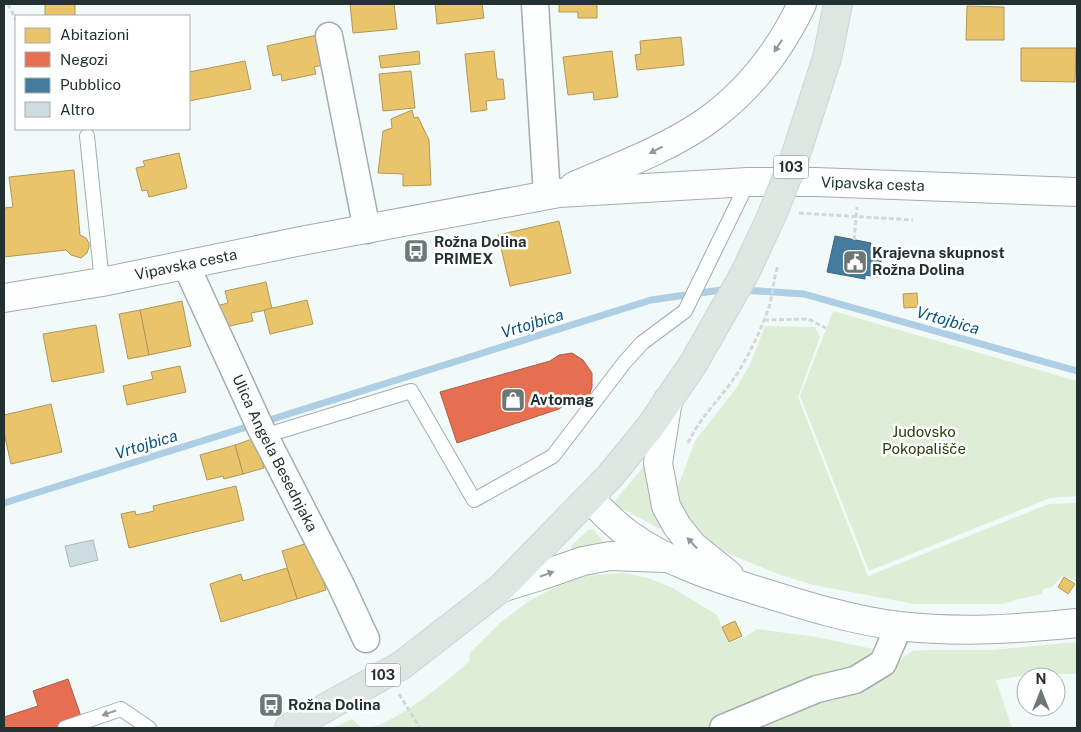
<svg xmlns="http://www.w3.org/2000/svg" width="1081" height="732" font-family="'Public Sans',sans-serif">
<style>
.green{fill:#deedd5}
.homes{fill:#e9c46a;stroke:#ae9859}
.shops{fill:#e76f51;stroke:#ac5d47}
.public{fill:#457b9d;stroke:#3b657c}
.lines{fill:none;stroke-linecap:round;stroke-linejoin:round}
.stream{stroke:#adcee4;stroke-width:7}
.building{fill:#cddddf;stroke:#aeb8b9}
.service-casing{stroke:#a3adab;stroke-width:16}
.minor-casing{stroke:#a3adab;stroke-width:29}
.secondary-casing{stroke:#a3adab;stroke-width:30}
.primary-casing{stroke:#ced4d3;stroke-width:30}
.path{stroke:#d4d7d7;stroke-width:3;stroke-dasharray:5 2.5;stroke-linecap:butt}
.service{stroke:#fdfefe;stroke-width:14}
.minor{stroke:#fdfefe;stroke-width:26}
.secondary{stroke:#fdfefe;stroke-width:28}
.primary{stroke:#dee6e2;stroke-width:28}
.primary-bridge-casing{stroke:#ced4d3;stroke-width:30;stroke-linecap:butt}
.primary-bridge{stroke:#dee6e2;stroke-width:28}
.oneway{fill:#909897}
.labels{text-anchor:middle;stroke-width:5;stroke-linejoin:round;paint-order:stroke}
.shield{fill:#fff;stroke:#65706e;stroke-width:1}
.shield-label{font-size:14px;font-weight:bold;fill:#233230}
.street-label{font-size:15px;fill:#233230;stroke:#fff}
.poi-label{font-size:15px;font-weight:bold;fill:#233230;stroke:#fff;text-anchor:start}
.park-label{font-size:15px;fill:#2a3e0c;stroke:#fff}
.water-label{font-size:16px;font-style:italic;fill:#06547e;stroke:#fff}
</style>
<rect width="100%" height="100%" fill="#f2faf9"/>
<!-- green -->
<g class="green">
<path d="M 833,311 L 1077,381 L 1077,496 L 1050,498 L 869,571 L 800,396 Z"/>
<path d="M 765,326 L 815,327 L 820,337 L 798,397 L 868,576 L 1049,504 L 1077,503 L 1077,581 L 1062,576 L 1052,587 L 1043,589 L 1042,594 L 1015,600 L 1003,604 L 915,604 L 813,585 L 778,574 L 727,553 L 699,536 L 687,521 L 678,499 L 677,489 L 695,441 L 737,387 L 750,364 Z"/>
<path d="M 644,466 L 646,466 L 662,527 L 660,529 L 614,504 L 615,501 Z"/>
<path d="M 589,529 L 594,530 L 605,544 L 571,552 L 571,546 Z"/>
<path d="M 625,573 L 651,579 L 671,587 L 717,615 L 729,643 L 745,637 L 757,629 L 817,637 L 873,649 L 875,659 L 734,717 L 704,728 L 370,728 C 404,718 442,684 469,662 L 470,653 L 501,622 L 529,601 L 556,587 L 589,575 Z"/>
<path d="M 1077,642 L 1077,674 L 1034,674 L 996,680 L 1012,728 L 745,728 L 880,676 L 912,651 L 923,650 L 992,650 Z"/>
<path d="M 352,719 L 362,728 L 332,728 Z"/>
</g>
<!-- homes -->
<g class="homes">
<rect x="45" y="4" width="30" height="12"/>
<path d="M 350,4 L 394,4 L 397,29 L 353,33 Z"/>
<path d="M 435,4 L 482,4 L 484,18 L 437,24 Z"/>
<path d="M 559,4 L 597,4 L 597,18 L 578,18 L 578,12 L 559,12 Z"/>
<path d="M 967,6 L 1004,7 L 1004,40 L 966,40 Z"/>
<path d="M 317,35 L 323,65 L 314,67 L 316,74 L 282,81 L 281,74 L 273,76 L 267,46 Z"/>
<path d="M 681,37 L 684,65 L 637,70 L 635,55 L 641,54 L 640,41 Z"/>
<path d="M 1021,48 L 1076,48 L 1075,82 L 1021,81 Z"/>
<path d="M 419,51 L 420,64 L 381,68 L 379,56 Z"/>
<path d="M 494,51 L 497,79 L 503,79 L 505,99 L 486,101 L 487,110 L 471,112 L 465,54 Z"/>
<path d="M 612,51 L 618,97 L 594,100 L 593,92 L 568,95 L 563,57 Z"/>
<path d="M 245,61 L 251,89 L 189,101 L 189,72 Z"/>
<path d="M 411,71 L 415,108 L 383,111 L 379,74 Z"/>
<path d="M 412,110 L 414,118 L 418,117 L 429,140 L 431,185 L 403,186 L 403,174 L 378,173 L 383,131 L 392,128 L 391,119 Z"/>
<path d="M 179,153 L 187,188 L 149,197 L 147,190 L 142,191 L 136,168 L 145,166 L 143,161 Z"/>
<path d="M 74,170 L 80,235 L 86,238 L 89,243 L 89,247 L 87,253 L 81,258 L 71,255 L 66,250 L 4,257 L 4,208 L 13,207 L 9,177 Z"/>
<path d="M 559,221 L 571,273 L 510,286 L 498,235 Z"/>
<path d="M 266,282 L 272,309 L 251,313 L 253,321 L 225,327 L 220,305 L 228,303 L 225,291 Z"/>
<path d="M 917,293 L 918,307 L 904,308 L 903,294 Z"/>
<path d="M 307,300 L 313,324 L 270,334 L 264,310 Z"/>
<path d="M 182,301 L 191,346 L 149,355 L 140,310 Z"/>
<path d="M 140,310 L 149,355 L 128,359 L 119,314 Z"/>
<path d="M 96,325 L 104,372 L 52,382 L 43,334 Z"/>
<path d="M 180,366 L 186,392 L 127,405 L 123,386 L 153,379 L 151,372 Z"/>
<path d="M 51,404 L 62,452 L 11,464 L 4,433 L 4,415 Z"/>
<path d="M 255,438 L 264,468 L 243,474 L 235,445 Z"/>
<path d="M 235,445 L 243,474 L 224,479 L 223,476 L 207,480 L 200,455 Z"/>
<path d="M 236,486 L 244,520 L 129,548 L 121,514 L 135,511 L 136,515 L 154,511 L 153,506 Z"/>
<path d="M 311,542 L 326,590 L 297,599 L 282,551 Z"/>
<path d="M 287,568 L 297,599 L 221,622 L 210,584 L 241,574 L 243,581 Z"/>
<path d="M 1064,577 L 1075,584 L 1068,594 L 1058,587 Z"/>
<path d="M 735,621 L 742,636 L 729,642 L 722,627 Z"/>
</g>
<!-- shops -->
<g class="shops">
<path d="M 572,353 L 583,360 L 592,373 L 592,387 L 589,396 L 579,404 L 563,406 L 559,409 L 457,443 L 440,392 L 550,361 L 559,355 Z"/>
<path d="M 68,679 L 85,728 L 4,728 L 4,717 L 38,706 L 33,691 Z"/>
</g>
<!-- public -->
<path class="public" d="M 835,236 L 871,243 L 870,249 L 883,251 L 878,277 L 865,275 L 865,279 L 827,272 Z"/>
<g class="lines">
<!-- stream -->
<g class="stream">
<path d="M 743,290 L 804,294 L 1077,371"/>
<path d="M 263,422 L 651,300 L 728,289"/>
<path d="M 4,503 L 253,425"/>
</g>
</g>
<!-- building -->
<path class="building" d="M 93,540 L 98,560 L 70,567 L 65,546 Z"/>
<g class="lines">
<defs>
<g id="service">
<path d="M 87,136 L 102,282"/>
<path d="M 264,436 L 411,391 L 474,500 L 553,456 L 624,363 L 642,343 L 685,311 L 748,182"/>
<path d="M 65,728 L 121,709 L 149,728"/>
</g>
<g id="minor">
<path d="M 535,4 L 547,195"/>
<path d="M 329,36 L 367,230"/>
<path id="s1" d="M 186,265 L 261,429 L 340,583 L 366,639"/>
<path d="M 723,728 L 817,689 L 855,680 L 883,663 L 899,626"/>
</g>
<g id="secondary">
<path d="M 574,186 C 618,167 664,150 704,123 C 747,93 780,50 802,4"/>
<path id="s2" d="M 4,298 L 102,282 L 301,241 L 559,193 L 748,182 L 816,182 L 1077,192"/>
<path d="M 668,400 L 658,463 L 666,506 L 677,526 L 693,546 L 729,575"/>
<path d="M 589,498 C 602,511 616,526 631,536 C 668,562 710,576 752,589 C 800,604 849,620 899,626 C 959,633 1018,629 1077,623"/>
<path d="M 501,588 L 540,576 L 583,561 L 610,556 L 664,558"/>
</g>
<g id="primary">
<path d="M 827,58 L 838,4"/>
<path d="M 289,728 L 402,665 L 501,588 L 610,476 L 650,427 L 693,364 L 745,273"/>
</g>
</defs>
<!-- service casing -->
<use href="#service" class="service-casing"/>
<!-- minor casing -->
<use href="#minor" class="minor-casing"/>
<!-- secondary casing -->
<use href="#secondary" class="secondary-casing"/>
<!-- primary casing -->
<use href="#primary" class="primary-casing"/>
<!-- path -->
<g class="path">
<path d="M 8,4 L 16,20"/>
<path d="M 799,213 L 913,220"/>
<path d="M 854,240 L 857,207"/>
<path d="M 764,320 L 808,319 L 826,328"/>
<path d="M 688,443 C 700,417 722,397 737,374 C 750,353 761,330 769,307 C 773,294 773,279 778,266"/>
<path d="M 399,694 L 420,728"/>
</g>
<!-- service -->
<use href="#service" class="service"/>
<!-- minor -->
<use href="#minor" class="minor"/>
<!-- secondary -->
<use href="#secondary" class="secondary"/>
<!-- primary -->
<use href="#primary" class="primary"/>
<defs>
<path id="primary-bridge" d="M 745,273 L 772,215 L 794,160 L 827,58"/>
</defs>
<!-- primary-bridge casing -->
<use href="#primary-bridge" class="primary-bridge-casing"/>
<!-- primary-bridge -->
<use href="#primary-bridge" class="primary-bridge"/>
</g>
<!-- one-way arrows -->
<defs><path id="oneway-solid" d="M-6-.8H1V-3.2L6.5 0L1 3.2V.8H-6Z" transform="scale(1.25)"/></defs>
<g class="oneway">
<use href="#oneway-solid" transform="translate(778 46) rotate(123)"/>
<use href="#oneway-solid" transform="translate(656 150) rotate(153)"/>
<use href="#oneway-solid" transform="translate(692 543) rotate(-133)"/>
<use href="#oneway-solid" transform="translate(547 574) rotate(-20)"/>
<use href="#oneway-solid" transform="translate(109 713) rotate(161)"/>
</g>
<!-- icons -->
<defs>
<symbol id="bus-square" viewBox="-11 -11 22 22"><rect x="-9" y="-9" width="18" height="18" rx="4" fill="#6b7876" stroke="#fff"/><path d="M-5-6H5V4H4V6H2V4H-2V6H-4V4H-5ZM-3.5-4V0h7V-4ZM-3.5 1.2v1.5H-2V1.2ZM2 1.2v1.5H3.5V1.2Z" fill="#fff"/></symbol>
<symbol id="civic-square" viewBox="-11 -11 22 22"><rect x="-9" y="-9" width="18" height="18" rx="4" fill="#6b7876" stroke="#fff"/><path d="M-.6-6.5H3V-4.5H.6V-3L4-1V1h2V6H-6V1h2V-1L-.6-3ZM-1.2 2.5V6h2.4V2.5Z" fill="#fff"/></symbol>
<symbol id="shop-square" viewBox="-11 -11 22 22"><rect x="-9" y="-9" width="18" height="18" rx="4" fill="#6b7876" stroke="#fff"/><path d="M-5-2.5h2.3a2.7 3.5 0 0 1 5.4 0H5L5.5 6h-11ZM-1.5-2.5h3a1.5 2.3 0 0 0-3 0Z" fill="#fff"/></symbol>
</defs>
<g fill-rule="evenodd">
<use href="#bus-square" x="402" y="237" width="28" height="28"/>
<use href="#civic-square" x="841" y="248" width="28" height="28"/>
<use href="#shop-square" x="499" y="386" width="28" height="28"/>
<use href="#bus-square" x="257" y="691" width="28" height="28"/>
</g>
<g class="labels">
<!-- shield labels -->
<g class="shield">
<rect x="773.5" y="155.5" width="35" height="23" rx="4"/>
<rect x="365.5" y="663.5" width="35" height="23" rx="4"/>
</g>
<g class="shield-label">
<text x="791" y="172">103</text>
<text x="383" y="680">103</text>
</g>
<!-- street labels -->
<g class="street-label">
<text dy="5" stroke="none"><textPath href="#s2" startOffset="879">Vipavska cesta</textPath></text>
<text dy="5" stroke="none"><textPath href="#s2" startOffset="185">Vipavska cesta</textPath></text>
<text dy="5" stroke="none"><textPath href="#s1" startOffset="208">Ulica Angela Besednjaka</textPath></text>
</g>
<!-- poi labels -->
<g class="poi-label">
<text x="434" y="247">Rožna Dolina<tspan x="434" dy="17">PRIMEX</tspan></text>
<text x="872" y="258">Krajevna skupnost<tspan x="872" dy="17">Rožna Dolina</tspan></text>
<text x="530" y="405">Avtomag</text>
<text x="288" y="710">Rožna Dolina</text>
</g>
<!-- park labels -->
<g class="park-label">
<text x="924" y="437">Judovsko<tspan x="924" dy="17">Pokopališče</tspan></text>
</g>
<!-- water labels -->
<g class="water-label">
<text transform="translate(948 320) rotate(16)" y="6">Vrtojbica</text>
<text transform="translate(532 323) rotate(-17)" y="6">Vrtojbica</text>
<text transform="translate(146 444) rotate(-17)" y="6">Vrtojbica</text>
</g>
</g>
<!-- border -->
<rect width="1081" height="732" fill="none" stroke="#233230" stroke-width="10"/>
<!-- legend -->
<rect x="15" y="15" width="175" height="115" fill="#ffffff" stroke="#a7adac"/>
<rect x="25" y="28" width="25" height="15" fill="#e9c46a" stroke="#a7adac"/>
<text x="60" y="40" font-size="15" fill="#233230">Abitazioni</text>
<rect x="25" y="52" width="25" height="15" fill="#e76f51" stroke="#a7adac"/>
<text x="60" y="65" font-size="15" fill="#233230">Negozi</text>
<rect x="25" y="78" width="25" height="15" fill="#457b9d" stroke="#a7adac"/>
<text x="60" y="90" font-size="15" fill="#233230">Pubblico</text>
<rect x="25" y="102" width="25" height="15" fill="#cddddf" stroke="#a7adac"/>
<text x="60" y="115" font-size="15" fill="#233230">Altro</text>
<!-- north arrow -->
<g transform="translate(1041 692)"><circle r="24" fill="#ffffff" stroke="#a7adac"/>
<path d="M0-4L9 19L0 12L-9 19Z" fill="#6b7876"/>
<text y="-8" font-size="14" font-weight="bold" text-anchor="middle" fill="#233230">N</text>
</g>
</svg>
